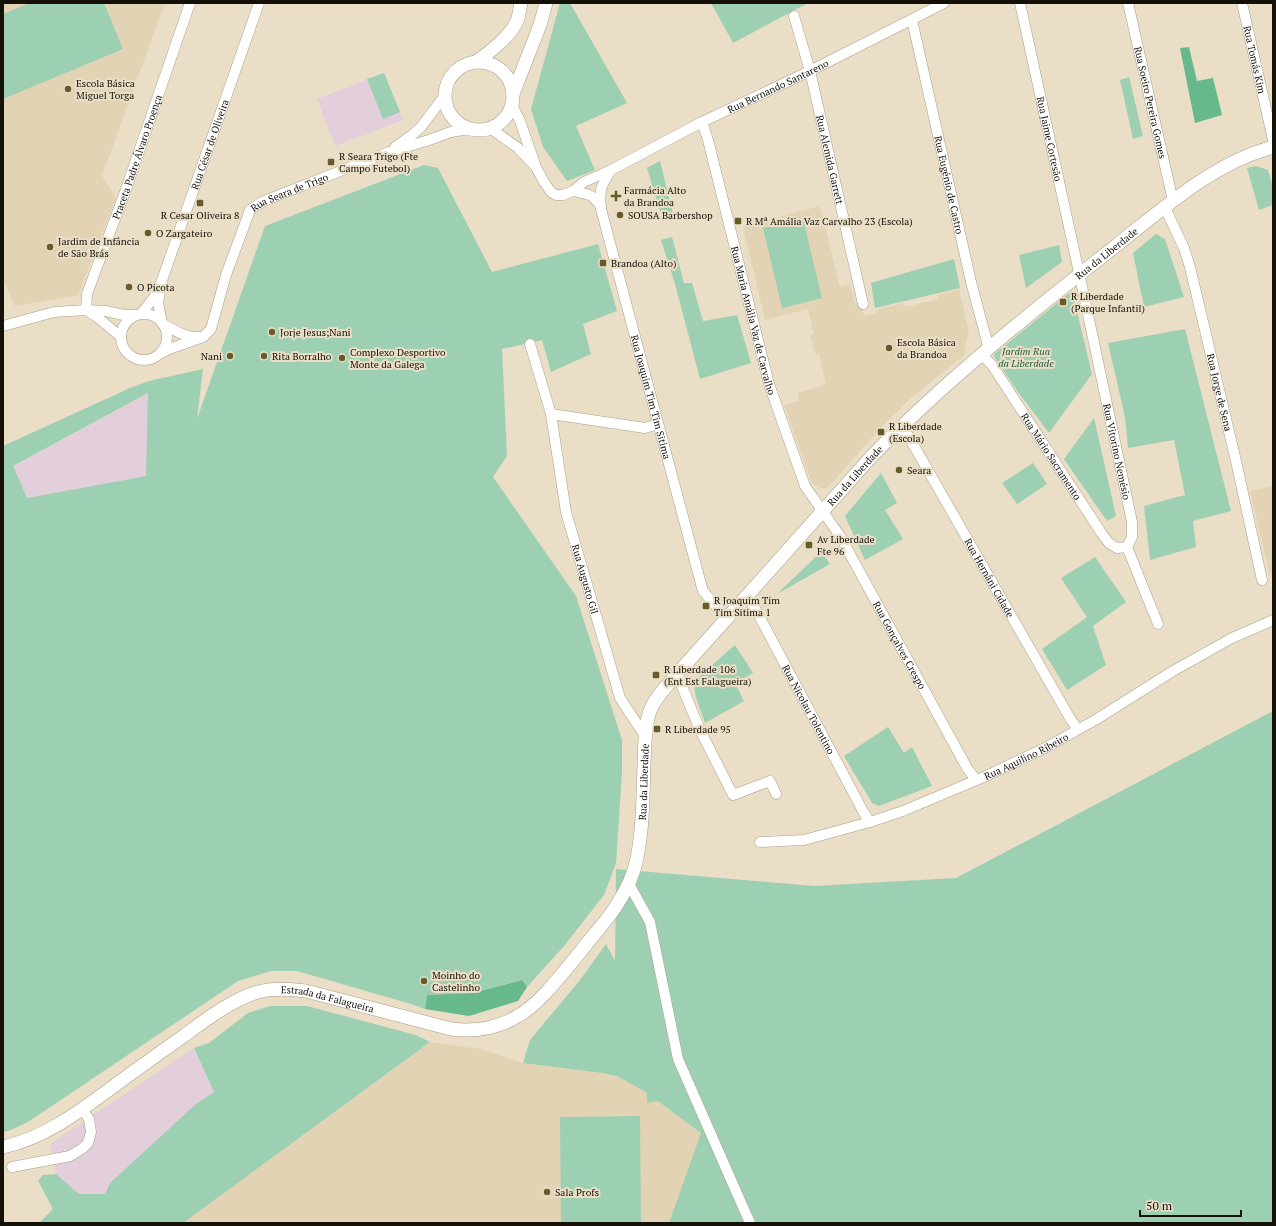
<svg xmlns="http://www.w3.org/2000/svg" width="1276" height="1226" font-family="'PT Serif',serif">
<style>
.industrial{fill:#e3cedc}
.built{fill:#e2d3b4}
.green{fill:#9dd0b2;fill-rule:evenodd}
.forest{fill:#67b98c}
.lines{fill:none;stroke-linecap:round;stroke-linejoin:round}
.minor-casing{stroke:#aa9f89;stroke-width:11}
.tertiary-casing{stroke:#aa9f89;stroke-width:14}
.minor{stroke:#fff;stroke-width:10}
.tertiary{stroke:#fff;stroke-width:13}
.poi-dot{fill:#675c29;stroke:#eadec6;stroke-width:1.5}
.labels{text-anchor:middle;stroke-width:4;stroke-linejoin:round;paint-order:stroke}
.street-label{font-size:10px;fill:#151108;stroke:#eadec6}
.poi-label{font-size:10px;fill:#151108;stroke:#eadec6;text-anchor:start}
.park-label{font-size:10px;font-style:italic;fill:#225f40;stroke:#eadec6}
</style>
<rect width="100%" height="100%" fill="#eadec6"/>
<!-- industrial -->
<g class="industrial">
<path d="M 384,73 L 403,120 L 335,146 L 317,99 Z"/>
<path d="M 149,393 L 147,476 L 27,498 L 12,467 Z"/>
<path d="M 194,1048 L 214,1092 L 196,1104 L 105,1194 L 79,1194 L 56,1174 L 50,1144 Z"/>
</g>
<!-- built -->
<g class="built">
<path d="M 3,3 L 165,3 L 102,176 L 116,198 L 78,295 L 15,306 L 3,279 Z"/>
<path d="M 820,206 L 840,287 L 850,285 L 855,305 L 861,304 L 864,316 L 876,313 L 876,310 L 904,303 L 905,307 L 938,299 L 937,295 L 959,290 L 969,331 L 965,345 L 965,351 L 964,355 L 910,399 L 876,433 L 832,483 L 825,489 L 819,487 L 812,483 L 784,405 L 799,401 L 798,393 L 826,384 L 819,354 L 815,354 L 810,335 L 814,334 L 808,309 L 765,320 L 743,227 Z"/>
<path d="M 1273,486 L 1273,574 L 1270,575 L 1250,491 Z"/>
<path d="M 430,1042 L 481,1049 L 523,1063 L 614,1074 L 647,1093 L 702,1133 L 669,1223 L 183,1223 Z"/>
</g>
<!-- green -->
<g class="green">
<path d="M 30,3 L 104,3 L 123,49 L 3,99 L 3,14 Z"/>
<path d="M 560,3 L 570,3 L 627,103 L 576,126 L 595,170 L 567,181 L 543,147 L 531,109 Z"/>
<path d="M 711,3 L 808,3 L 733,43 Z"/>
<path d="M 384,73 L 400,112 L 383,119 L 367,79 Z"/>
<path d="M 1129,77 L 1143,136 L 1133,139 L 1120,80 Z"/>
<path d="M 660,161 L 673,214 L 662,217 L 647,168 Z"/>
<path d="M 424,165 L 438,168 L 492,272 L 598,244 L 617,311 L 583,324 L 591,354 L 551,372 L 542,340 L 502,349 L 507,456 L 493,477 L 576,596 L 622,740 L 622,772 L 616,863 L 604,895 L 564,946 L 527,987 L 521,980 L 473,993 L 427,995 L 425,1009 L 411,1004 L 297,971 L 271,971 L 238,981 L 28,1122 L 11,1130 L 3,1132 L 3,446 L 130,388 L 149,381 L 203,369 L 197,419 L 265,226 ZM 148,393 L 146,476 L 27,498 L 13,466 Z"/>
<path d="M 1256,166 L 1268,170 L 1273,187 L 1273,205 L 1259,210 L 1247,168 Z"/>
<path d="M 803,219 L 822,298 L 782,308 L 763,228 Z"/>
<path d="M 1156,234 L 1165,239 L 1184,297 L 1144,307 L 1133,253 Z"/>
<path d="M 672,237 L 684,283 L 692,283 L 703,321 L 737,315 L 751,363 L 700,379 L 675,284 L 661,240 Z"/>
<path d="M 1059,245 L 1062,262 L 1026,288 L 1019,255 Z"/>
<path d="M 954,259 L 960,288 L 875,308 L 871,283 Z"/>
<path d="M 1072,291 L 1092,374 L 1049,433 L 1018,392 L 993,355 Z"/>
<path d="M 1185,329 L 1231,511 L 1193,521 L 1196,547 L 1150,560 L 1144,506 L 1185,495 L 1174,440 L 1128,448 L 1125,417 L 1108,343 Z"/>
<path d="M 1094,418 L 1116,516 L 1107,521 L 1064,459 Z"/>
<path d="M 1033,463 L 1047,484 L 1017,504 L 1002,483 Z"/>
<path d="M 881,473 L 897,503 L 885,510 L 903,539 L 865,560 L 845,516 Z"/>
<path d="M 821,552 L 830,564 L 777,594 Z"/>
<path d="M 1095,557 L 1126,602 L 1093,626 L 1106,665 L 1067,690 L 1042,649 L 1087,617 L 1061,578 Z"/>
<path d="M 735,645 L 753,673 L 735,683 L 744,701 L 705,723 C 701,709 692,694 695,680 Z"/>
<path d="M 1273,711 L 1273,1223 L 669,1223 L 701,1133 L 658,1101 L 647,1103 L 647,1093 L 617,1076 L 602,1073 L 523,1063 L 530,1040 L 580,980 L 606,944 L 615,961 L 616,869 L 814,886 L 956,878 Z"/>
<path d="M 888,727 L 904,753 L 912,747 L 932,786 L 879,806 L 872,803 L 844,756 Z"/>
<path d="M 270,1006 L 307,1006 L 416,1035 L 430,1042 L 183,1223 L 39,1223 L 53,1209 L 38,1181 L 43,1175 L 56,1174 L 79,1194 L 105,1194 L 110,1183 L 196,1104 L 214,1092 L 194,1048 L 209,1043 L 248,1013 Z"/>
<path d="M 640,1116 L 641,1223 L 561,1223 L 560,1117 Z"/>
</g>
<!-- forest -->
<g class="forest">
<path d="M 1189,47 L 1197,81 L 1213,78 L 1222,115 L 1195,123 L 1180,48 Z"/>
<path d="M 522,980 L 527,987 L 518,1001 L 469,1016 L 425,1009 L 427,995 L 473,993 Z"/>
</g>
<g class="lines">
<defs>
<g id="minor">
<path id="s1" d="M 1020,3 L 1083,291 L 1132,522 L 1132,537 L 1127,547"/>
<path id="s2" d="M 1128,3 L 1173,201"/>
<path id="s3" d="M 1242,3 L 1273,140"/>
<path id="s4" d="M 794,16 L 810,71 L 863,304"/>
<path id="s5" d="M 912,20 L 971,282 L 989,349"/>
<path id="s6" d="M 512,105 L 520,121 L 536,167 L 544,182 L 551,192 L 556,195 L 563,195 L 573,191 L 584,182 L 611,170 L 702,122 L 810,71 L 944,3"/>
<path id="s7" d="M 702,122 L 708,140 L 769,384 L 805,486 L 840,536 L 967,768 L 976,780"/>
<path d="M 490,128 L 518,148 L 533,164"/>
<path d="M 395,147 L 412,135 L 421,127 L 445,95"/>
<path id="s8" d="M 611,170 C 601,186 599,189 601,209 L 701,584 L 703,591 L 727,619"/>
<path d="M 573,191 C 589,195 592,193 601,207"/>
<path id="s9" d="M 1165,208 L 1184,248 L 1190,267 L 1236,461 L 1262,580"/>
<path d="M 160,290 L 158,303 L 162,322"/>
<path id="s10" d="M 86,310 L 87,294 L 125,192 L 190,3"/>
<path d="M 88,311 L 97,317 L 121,337"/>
<circle cx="144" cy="337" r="23"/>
<path id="s11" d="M 141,314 L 155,296 L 160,286 L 259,3"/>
<path d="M 163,324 C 174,330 186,338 199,337"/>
<path d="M 3,326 L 54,312 L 86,310 L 105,311 L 124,315 L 136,315"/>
<path id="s12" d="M 530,344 L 551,414 L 566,512 L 620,698 L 645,736"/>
<path id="s13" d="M 161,353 L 169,349 L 203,337 L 211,329 L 226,275 L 250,210 L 262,202 L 274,197 L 389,152 L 426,141 L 451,132 L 469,129"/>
<path id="s14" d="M 982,355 L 992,365 L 1102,534 L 1109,543 L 1117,548 L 1127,547"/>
<path d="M 551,414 L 645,428 L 658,424"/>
<path id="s15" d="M 902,425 L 1071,720 L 1078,729"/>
<path d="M 1127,547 L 1158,624"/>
<path id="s16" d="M 747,596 L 757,612 L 864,813 L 870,822"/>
<path d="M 677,674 L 700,730 L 733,795 L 770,781 L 776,794"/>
<path id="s17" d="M 760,842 L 804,840 L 870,822 L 903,811 L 986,776 L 1045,748 L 1097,719 L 1173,671 L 1232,638 L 1273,620"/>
<path d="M 629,884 L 650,922 L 678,1059 L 750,1223"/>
<path d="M 12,1167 L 70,1156 L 83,1148 L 88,1143 L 91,1132 L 89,1119 L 82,1109"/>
</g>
<g id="tertiary">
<path d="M 476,62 C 491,51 510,37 518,19 C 519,14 520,8 521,3"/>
<circle cx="479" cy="96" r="34"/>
<path d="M 513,94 L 540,25 L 546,3"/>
<path id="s18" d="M 3,1147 C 45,1138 80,1111 114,1086 C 137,1069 161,1052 185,1035 C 205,1020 233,999 258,992 C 273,988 290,989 306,991 L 451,1029 C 474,1032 498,1028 518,1016 C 541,1003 564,971 581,951 C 593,935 608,920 618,903 C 627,889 634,874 637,858 C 643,828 643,796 644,765 C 645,747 644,728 650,711 C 655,697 668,685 677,674 L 871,457 C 945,381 1030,313 1113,248 C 1163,209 1211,164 1273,147"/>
</g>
</defs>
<!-- minor casing -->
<use href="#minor" class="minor-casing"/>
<!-- tertiary casing -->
<use href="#tertiary" class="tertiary-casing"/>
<!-- minor -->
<use href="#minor" class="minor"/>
<!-- tertiary -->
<use href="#tertiary" class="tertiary"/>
</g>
<!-- markers -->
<g class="poi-dot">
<circle cx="68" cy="89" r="4"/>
<rect x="327" y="158" width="8" height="8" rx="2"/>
<path d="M614 190h4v4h4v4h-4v4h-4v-4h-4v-4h4z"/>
<rect x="196" y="199" width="8" height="8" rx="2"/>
<circle cx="620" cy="215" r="4"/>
<rect x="734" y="217" width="8" height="8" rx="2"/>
<circle cx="148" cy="233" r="4"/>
<circle cx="50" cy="247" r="4"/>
<rect x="599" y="259" width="8" height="8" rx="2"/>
<circle cx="129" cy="287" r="4"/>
<rect x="1059" y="298" width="8" height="8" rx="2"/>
<circle cx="272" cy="332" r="4"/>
<circle cx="889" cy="348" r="4"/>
<circle cx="230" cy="356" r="4"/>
<circle cx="264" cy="356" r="4"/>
<circle cx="342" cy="358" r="4"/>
<rect x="877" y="428" width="8" height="8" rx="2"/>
<circle cx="899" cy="470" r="4"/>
<rect x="805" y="541" width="8" height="8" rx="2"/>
<rect x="702" y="602" width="8" height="8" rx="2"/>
<rect x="652" y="671" width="8" height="8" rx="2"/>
<rect x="653" y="725" width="8" height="8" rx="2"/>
<circle cx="424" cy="981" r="4"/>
<circle cx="547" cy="1192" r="4"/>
</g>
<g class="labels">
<!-- street labels -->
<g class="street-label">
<text dy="4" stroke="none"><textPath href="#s3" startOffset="58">Rua Tomás Kim</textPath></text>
<text dy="4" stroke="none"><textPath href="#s6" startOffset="350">Rua Bernando Santareno</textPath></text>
<text dy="4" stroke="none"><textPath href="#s2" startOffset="102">Rua Soeiro Pereira Gomes</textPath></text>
<text dy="4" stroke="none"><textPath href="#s1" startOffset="139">Rua Jaime Cortesão</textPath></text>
<text dy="4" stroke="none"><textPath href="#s11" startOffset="184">Rua César de Oliveira</textPath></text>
<text dy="4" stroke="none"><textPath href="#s10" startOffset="162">Praceta Padre Álvaro Proença</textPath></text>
<text dy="4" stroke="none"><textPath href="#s4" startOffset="148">Rua Alemida Garrett</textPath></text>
<text dy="4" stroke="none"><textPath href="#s5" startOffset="169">Rua Eugénio de Castro</textPath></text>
<text dy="4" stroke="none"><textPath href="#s13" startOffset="225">Rua Seara de Trigo</textPath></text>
<text dy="4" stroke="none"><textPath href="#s18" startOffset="1565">Rua da Liberdade</textPath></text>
<text dy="4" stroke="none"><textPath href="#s7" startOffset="205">Rua Maria Amália Vaz de Carvalho</textPath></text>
<text dy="4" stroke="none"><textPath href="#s9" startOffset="193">Rua Jorge de Sena</textPath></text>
<text dy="4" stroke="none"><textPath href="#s8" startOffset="236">Rua Joaquim Tim Tim Sitima</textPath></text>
<text dy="4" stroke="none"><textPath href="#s1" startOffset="459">Rua Vitorino Nemésio</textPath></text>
<text dy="4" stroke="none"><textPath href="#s14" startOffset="123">Rua Mário Sacramento</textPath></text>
<text dy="4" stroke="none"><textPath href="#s18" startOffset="1229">Rua da Liberdade</textPath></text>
<text dy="4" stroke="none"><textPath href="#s15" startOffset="176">Rua Hernâni Cidade</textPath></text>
<text dy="4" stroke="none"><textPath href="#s12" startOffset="242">Rua Augusto Gil</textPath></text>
<text dy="4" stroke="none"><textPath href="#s7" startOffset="564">Rua Gonçalves Crespo</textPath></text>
<text dy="4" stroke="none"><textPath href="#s16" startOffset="129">Rua Nicolau Tolentino</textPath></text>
<text dy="4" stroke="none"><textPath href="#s17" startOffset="282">Rua Aquilino Ribeiro</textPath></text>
<text dy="4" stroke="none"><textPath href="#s18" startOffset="845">Rua da Liberdade</textPath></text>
<text dy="4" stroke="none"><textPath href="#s18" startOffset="371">Estrada da Falagueira</textPath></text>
</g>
<!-- poi labels -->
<g class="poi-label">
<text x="76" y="87">Escola Básica<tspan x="76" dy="12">Miguel Torga</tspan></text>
<text x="339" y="160">R Seara Trigo (Fte<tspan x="339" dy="12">Campo Futebol)</tspan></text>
<text x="624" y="194">Farmácia Alto<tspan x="624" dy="12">da Brandoa</tspan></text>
<text x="200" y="219" text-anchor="middle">R Cesar Oliveira 8</text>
<text x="628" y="219">SOUSA Barbershop</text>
<text x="746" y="225">R Mª Amália Vaz Carvalho 23 (Escola)</text>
<text x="156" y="237">O Zargateiro</text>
<text x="58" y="245">Jardim de Infância<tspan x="58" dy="12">de São Brás</tspan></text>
<text x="611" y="267">Brandoa (Alto)</text>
<text x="137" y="291">O Picota</text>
<text x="1071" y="300">R Liberdade<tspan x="1071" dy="12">(Parque Infantil)</tspan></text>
<text x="280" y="336">Jorje Jesus;Nani</text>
<text x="897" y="346">Escola Básica<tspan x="897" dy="12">da Brandoa</tspan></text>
<text x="350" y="356">Complexo Desportivo<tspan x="350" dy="12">Monte da Galega</tspan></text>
<text x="222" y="360" text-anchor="end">Nani</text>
<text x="272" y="360">Rita Borralho</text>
<text x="889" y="430">R Liberdade<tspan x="889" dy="12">(Escola)</tspan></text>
<text x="907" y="474">Seara</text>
<text x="817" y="543">Av Liberdade<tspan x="817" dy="12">Fte 96</tspan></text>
<text x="714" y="604">R Joaquim Tim<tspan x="714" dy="12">Tim Sitima 1</tspan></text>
<text x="664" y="673">R Liberdade 106<tspan x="664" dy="12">(Ent Est Falagueira)</tspan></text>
<text x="665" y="733">R Liberdade 95</text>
<text x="432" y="979">Moinho do<tspan x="432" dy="12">Castelinho</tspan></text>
<text x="555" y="1196">Sala Profs</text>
</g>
<!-- park labels -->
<g class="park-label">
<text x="1026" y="355">Jardim Rua<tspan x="1026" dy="12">da Liberdade</tspan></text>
</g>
</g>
<!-- border -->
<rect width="1276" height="1226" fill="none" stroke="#151108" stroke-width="8"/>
<!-- scale -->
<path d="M1140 1210v6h101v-6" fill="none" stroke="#151108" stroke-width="2"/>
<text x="1146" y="1210" font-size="12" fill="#151108" stroke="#eadec6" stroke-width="3" paint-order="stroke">50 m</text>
</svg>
